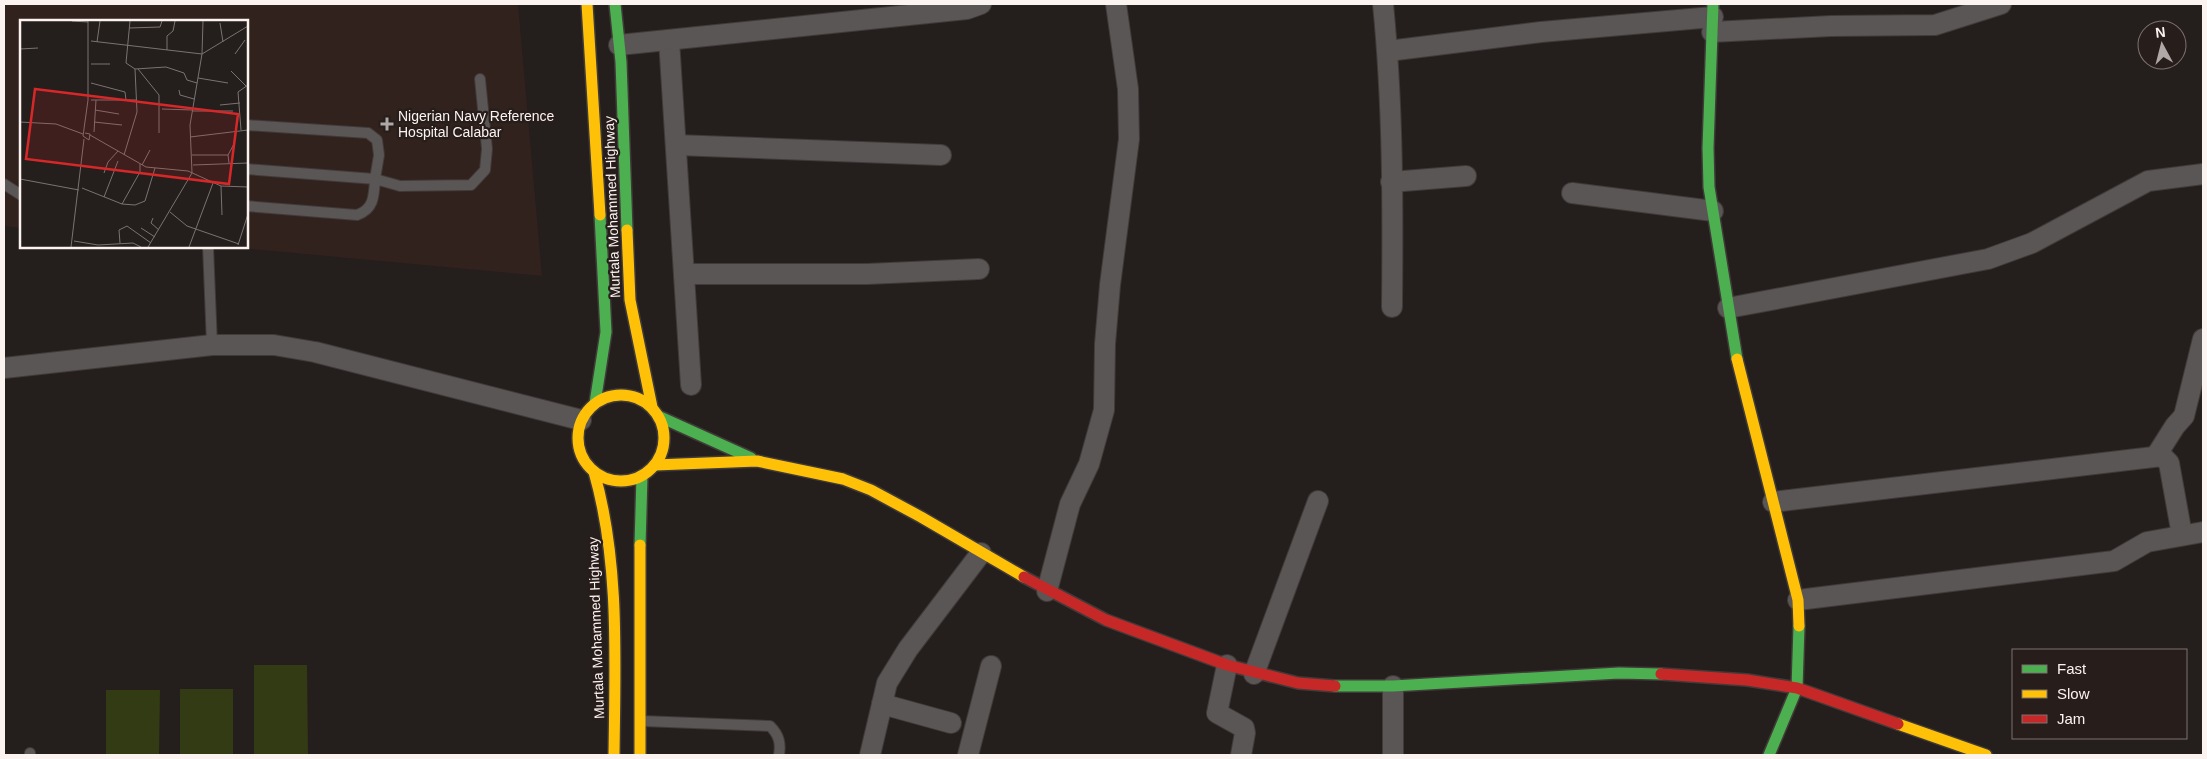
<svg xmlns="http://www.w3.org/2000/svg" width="2207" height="759" font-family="Arial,sans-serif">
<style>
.built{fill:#31221e}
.pitch{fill:#323b14}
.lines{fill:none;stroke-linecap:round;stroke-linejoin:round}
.lane-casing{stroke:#403a39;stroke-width:12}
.street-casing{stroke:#403a39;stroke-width:22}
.fast-casing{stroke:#403a39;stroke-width:14}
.slow-casing{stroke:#403a39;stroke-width:14}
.jam-casing{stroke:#403a39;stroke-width:14}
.lane{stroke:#5a5655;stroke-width:10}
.street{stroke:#5a5655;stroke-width:20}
.fast{stroke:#4caf50;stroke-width:11}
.slow{stroke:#ffc107;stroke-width:11}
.jam{stroke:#c62828;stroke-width:11}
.poi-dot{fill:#afa8a6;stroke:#271d1a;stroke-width:2}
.labels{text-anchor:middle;stroke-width:4.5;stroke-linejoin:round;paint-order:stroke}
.poi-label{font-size:14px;fill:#faf3f0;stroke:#271d1a;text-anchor:start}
.street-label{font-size:14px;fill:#faf3f0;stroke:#271d1a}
.inset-road{fill:none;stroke:#7a7371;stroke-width:1}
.view{fill:#d62828;fill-opacity:0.15;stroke:#d62828;stroke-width:2.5}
.inset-edge{fill:none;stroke:#faf3f0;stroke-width:2.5}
</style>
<rect width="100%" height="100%" fill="#241e1d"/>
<!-- built -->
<path class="built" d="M 4,4 L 518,4 L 542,276 L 219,246 L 246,246 L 246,21 L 21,21 L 21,228 L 4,226 Z"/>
<!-- pitch -->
<g class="pitch">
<path d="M 307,665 L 308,755 L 254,755 L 254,665 Z"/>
<rect x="180" y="689" width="53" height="66"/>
<path d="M 106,690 L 160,690 L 159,755 L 106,755 Z"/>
</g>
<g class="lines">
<defs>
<g id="lane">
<path d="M 246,125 L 368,133 L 377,140 L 379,155 L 375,179 L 246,169"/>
<path d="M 4,184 L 21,195"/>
<path d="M 246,206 L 357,215 C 374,209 374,196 375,179 L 400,186 L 471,185 L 485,170 L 487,149 L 480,79"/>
<path d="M 208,246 L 212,345"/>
<path d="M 642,721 L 770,726 C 779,735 781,743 779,755"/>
<path d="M 30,755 L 30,753"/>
</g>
<g id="street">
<path d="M 1383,4 C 1393,104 1393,206 1392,307"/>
<path d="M 1712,32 L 1831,26 L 1935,25 L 2001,4"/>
<path d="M 669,40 L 691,385"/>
<path d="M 619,45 L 967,9 L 981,4"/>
<path d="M 1388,51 L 1541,32 L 1713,17"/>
<path d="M 676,145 L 941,155"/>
<path d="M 1391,182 L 1466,176"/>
<path d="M 1572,193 L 1713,211"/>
<path d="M 684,274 L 867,274 L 979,269"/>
<path d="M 1728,308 L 1988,259 L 2032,243 L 2148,181 L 2203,174"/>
<path d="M 4,368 L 212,345 L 274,345 L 315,352 L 581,420"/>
<path d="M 2156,456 L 2175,426 L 2184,416 L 2203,339"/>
<path d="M 1773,502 L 2162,456 L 2169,463 L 2182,535"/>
<path d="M 1047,591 L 1070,504 L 1089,464 L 1104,410 L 1105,344 L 1110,285 L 1129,139 L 1128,89 L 1116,4"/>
<path d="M 1798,600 L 2114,561 L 2147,542 L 2203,532"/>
<path d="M 1227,665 L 1217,713 L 1244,728 L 1245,733 L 1241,755"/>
<path d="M 1254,674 L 1318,501"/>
<path d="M 1393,686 L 1393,755"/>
<path d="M 882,704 L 951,723"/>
<path d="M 870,755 L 887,683 L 908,649 L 981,553"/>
<path d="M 968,755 L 991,666"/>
</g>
<g id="fast">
<path d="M 615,4 L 621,62 L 627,230"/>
<path d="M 1713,4 L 1708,148 L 1709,187 L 1737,359"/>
<path d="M 595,403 L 606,332 L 600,215"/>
<path d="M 658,416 L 751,458"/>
<path d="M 640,545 L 642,476"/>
<path d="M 1335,686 L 1393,686 L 1619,673 L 1661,674"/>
<path d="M 1769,755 L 1797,688 L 1799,626"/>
</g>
<g id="slow">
<path d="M 587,4 L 600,215"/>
<path d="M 627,230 L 630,300 L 652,407"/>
<path d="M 1737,359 L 1798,600 L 1799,626"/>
<circle cx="621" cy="438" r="43"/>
<path d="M 655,465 L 757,461 L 843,479 L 871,490 L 921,517 L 1024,577"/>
<path d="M 594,472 C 620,562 615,662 614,755"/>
<path d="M 640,545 L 640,755"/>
<path d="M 1898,724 L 1986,755"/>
</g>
<g id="jam">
<path d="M 1024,577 L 1106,620 L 1227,665 L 1298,683 L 1335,686"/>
<path d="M 1661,674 L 1747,680 L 1797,688 L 1898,724"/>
</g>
</defs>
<!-- lane casing -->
<use href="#lane" class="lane-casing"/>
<!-- street casing -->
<use href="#street" class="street-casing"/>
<!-- fast casing -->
<use href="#fast" class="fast-casing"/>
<!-- slow casing -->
<use href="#slow" class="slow-casing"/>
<!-- jam casing -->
<use href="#jam" class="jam-casing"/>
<!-- lane -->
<use href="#lane" class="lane"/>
<!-- street -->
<use href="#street" class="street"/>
<!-- fast -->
<use href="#fast" class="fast"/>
<!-- slow -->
<use href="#slow" class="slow"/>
<!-- jam -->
<use href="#jam" class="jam"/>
</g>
<!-- markers -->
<path class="poi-dot" d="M384.5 116.5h5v5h5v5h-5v5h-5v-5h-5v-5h5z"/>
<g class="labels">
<!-- poi labels -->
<g class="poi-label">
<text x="398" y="121">Nigerian Navy Reference<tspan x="398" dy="16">Hospital Calabar</tspan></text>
</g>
<!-- street labels -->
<g class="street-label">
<text transform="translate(612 207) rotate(-92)" y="5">Murtala Mohammed Highway</text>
<text transform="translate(596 628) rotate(-92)" y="5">Murtala Mohammed Highway</text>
</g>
</g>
<!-- overview -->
<g transform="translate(20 20)">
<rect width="228" height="228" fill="#241e1d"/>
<path class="inset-road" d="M 52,1 L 68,2M 110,1 L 106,43 L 115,49 L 146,47 L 164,53 L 167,60 L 177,63M 200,3 L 203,22M 109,8 L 140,7 L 142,1M 71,21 L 182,34 L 228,6M 77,22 L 80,1M 0,29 L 18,28M 147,30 L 147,16 L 153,11 L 155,1M 215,34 L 225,20M 71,44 L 90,44M 118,49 L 139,75 L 139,113M 211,51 L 226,66M 178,58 L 208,63M 71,63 L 105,72 L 106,80M 159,70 L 160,75 L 174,79M 71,80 L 117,80M 200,85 L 220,83M 142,89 L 172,90M 75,90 L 99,94M 172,91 L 213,91M 0,102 L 36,104 L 63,114M 74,102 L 102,105M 221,110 L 218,72 L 228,65M 74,112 L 76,80M 65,113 L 70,114 L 69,120 L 63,116 L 68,80 L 68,1M 70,115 L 126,147 L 168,151 L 201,166 L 228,167M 170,117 L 228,110M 104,135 L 117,92 L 115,49M 172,135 L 208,135 L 209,143M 208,135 L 214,124 L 216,110M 122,145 L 130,130M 173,145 L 228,143M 84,153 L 88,142 L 98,131M 0,159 L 59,170M 201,166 L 202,195M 62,168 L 102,184 L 115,185 L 125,181 L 135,148M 84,177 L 98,141M 102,184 L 120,152 L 120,144M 150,192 L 167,206 L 219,224M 133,198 L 131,203 L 139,210M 121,208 L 135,217M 54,221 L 78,225 L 113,223 L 121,227M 100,223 L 99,210 L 107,206 L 131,223M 218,225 L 228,194M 51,227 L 64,119M 128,227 L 172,153 L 170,105 L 182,34 L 183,1M 169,227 L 193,163"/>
<path class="view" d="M 15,69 L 218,94 L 209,164 L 6,139 Z"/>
<rect width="228" height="228" class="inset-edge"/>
</g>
<!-- border -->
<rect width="2207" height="759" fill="none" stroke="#faf3f0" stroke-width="10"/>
<!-- legend -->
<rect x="2012" y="649" width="175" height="90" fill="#271d1a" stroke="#7b7370"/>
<rect x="2022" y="665" width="25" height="8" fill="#4caf50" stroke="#7b7370"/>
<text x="2057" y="674" font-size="15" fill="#faf3f0">Fast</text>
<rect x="2022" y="690" width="25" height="8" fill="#ffc107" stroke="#7b7370"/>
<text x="2057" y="699" font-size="15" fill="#faf3f0">Slow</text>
<rect x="2022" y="715" width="25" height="8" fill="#c62828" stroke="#7b7370"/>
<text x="2057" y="724" font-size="15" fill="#faf3f0">Jam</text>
<!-- north arrow -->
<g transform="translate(2162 45) rotate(353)"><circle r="24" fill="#271d1a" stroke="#7b7370"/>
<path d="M0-4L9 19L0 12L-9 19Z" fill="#afa8a6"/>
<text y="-8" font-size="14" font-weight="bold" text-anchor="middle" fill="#faf3f0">N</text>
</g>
</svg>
